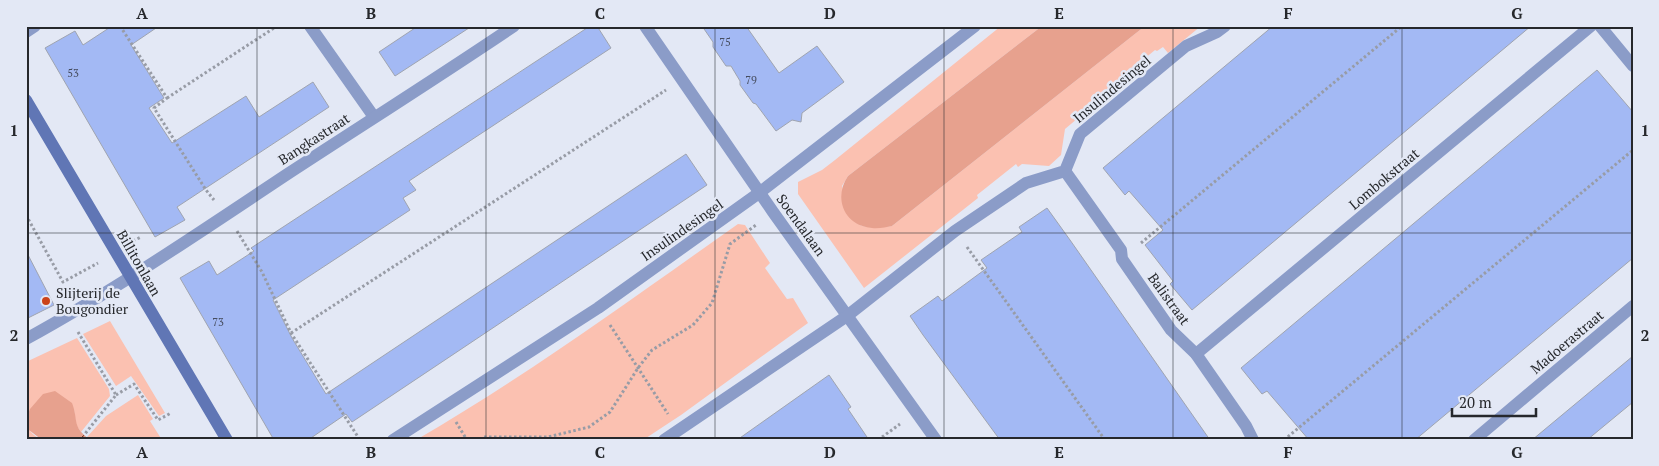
<svg xmlns="http://www.w3.org/2000/svg" width="1659" height="466" font-family="'PT Serif',serif">
<style>
.green{fill:#fbc1b1}
.water{fill:#e7a18e}
.lines{fill:none;stroke-linecap:round;stroke-linejoin:round}
.ferry{stroke:#541605;stroke-width:1;stroke-dasharray:6 5;stroke-linecap:butt}
.building{fill:#a3b9f4;stroke:#9fa4b0}
.path{stroke:#989ca6;stroke-width:3;stroke-dasharray:2.5 2.5;stroke-linecap:butt}
.street{stroke:#8b9cc8;stroke-width:12}
.secondary{stroke:#6076b5;stroke-width:12}
.grid{fill:none;stroke:#26282c;stroke-width:1;stroke-opacity:0.55}
.poi-dot{fill:#cb421a;stroke:#e3e8f5;stroke-width:2}
.labels{text-anchor:middle;stroke-width:5;stroke-linejoin:round;paint-order:stroke}
.number-label{font-size:11px;fill:#454c5e}
.street-label{font-size:14px;fill:#26282c;stroke:#e3e8f5}
.poi-label{font-size:14px;fill:#26282c;stroke:#e3e8f5;text-anchor:start}
.neatline{fill:none;stroke:#26282c;stroke-width:2}
.grid-label{font-size:16px;text-anchor:middle;font-weight:bold;fill:#26282c}
</style>
<rect width="100%" height="100%" fill="#e3e8f5"/>
<!-- green -->
<g class="green">
<path d="M 1001,26 L 1042,26 L 848,176 L 842,186 C 852,222 850,231 892,226 L 1145,26 L 1201,26 L 1168,53 L 1163,47 L 1157,51 L 1155,50 L 1082,110 L 1084,113 L 1065,129 L 1061,155 L 1049,166 L 1022,164 L 1018,167 L 1016,164 L 977,195 L 978,198 L 864,288 L 798,194 L 798,182 L 822,170 L 835,160 Z"/>
<path d="M 738,224 L 745,225 L 770,263 L 765,268 L 787,299 L 793,298 L 808,323 L 681,415 L 643,440 L 416,440 C 528,375 633,298 738,224 Z"/>
<path d="M 110,321 L 165,413 L 159,416 L 131,376 L 116,386 L 83,334 Z"/>
<path d="M 77,338 L 109,389 L 110,396 L 81,432 L 76,425 L 74,410 L 27,417 C 26,429 32,435 42,440 L 26,440 L 26,362 Z"/>
<path d="M 138,395 L 153,419 L 150,421 L 162,440 L 91,440 L 87,437 L 106,416 Z"/>
</g>
<!-- water -->
<g class="water">
<path d="M 1042,26 L 1145,26 L 892,226 C 886,227 879,229 872,228 C 844,226 833,198 848,176 Z"/>
<path d="M 55,391 L 72,403 C 79,421 71,427 91,440 L 42,440 L 29,430 L 26,425 L 27,417 L 30,409 L 43,394 Z"/>
</g>
<g class="lines">
<!-- ferry -->
<path class="ferry" d="M 80,440 L 84,435"/>
</g>
<!-- building -->
<g class="building">
<path d="M 112,26 L 159,26 L 131,45 L 164,98 L 149,108 L 172,143 L 246,96 L 259,117 L 313,82 L 329,107 L 177,207 L 185,220 L 155,237 L 45,48 L 75,31 L 83,45 Z"/>
<path d="M 418,26 L 472,26 L 395,76 L 379,52 Z"/>
<path d="M 590,26 L 597,26 L 611,48 L 409,181 L 416,190 L 403,198 L 410,210 L 273,300 L 292,338 L 326,394 L 686,154 L 707,185 L 352,422 L 346,414 L 308,440 L 274,440 L 180,278 L 209,261 L 217,275 L 254,251 L 251,248 Z"/>
<path d="M 702,26 L 746,26 L 779,73 L 817,46 L 844,82 L 802,113 L 801,122 L 792,120 L 776,131 L 756,104 L 753,103 L 740,85 L 740,81 L 731,66 L 726,66 L 713,47 L 713,42 Z"/>
<path d="M 1273,26 L 1531,26 L 1192,310 L 1170,284 L 1173,281 L 1145,245 L 1163,230 L 1129,191 L 1125,195 L 1103,168 Z"/>
<path d="M 1597,70 L 1633,112 L 1633,258 L 1415,440 L 1309,440 L 1267,391 L 1262,394 L 1241,368 Z"/>
<path d="M 1047,208 L 1070,240 L 1210,440 L 1000,440 L 923,335 L 910,316 L 938,296 L 942,301 L 987,268 L 981,260 L 1022,232 L 1019,227 Z"/>
<path d="M 26,251 L 54,305 L 26,319 Z"/>
<path d="M 1633,356 L 1633,402 L 1587,440 L 1532,440 Z"/>
<path d="M 829,375 L 851,407 L 848,409 L 869,440 L 737,440 Z"/>
</g>
<g class="lines">
<!-- path -->
<g class="path">
<path d="M 120,26 L 167,98 L 154,108 L 206,190 L 214,200"/>
<path d="M 167,98 L 277,26"/>
<path d="M 26,215 L 63,282 L 98,263"/>
<path d="M 237,231 L 262,272 L 291,333 L 360,440"/>
<path d="M 133,241 L 141,237"/>
<path d="M 1141,243 L 1402,26"/>
<path d="M 967,247 L 1105,440"/>
<path d="M 610,325 L 668,414"/>
<path d="M 78,332 L 116,395 L 84,435"/>
<path d="M 291,333 L 666,90"/>
<path d="M 116,395 L 134,384 L 158,420 L 171,413"/>
<path d="M 456,422 L 467,440"/>
<path d="M 480,440 L 484,437 L 548,437 L 589,427 L 610,412 L 638,368 L 652,350 L 693,325 L 712,303 L 730,244 L 756,225"/>
<path d="M 878,440 L 900,424"/>
<path d="M 1284,440 L 1633,150"/>
</g>
<!-- street -->
<g class="street">
<path d="M 310,26 L 374,117"/>
<path d="M 645,26 L 773,212 L 936,440"/>
<path d="M 1600,26 L 1633,66"/>
<path d="M 26,32 L 35,26"/>
<path d="M 1065,171 L 1121,250 L 1122,259 L 1171,330 L 1196,354 L 1246,426 L 1253,440"/>
<path d="M 26,339 C 117,289 203,230 289,173 C 364,124 440,76 514,26"/>
<path d="M 1196,354 L 1591,26"/>
<path d="M 393,440 L 598,308 L 759,193 L 975,26"/>
<path d="M 664,440 L 847,316 L 955,231 L 1026,183 L 1065,171 L 1080,134 L 1186,46 L 1217,32 L 1225,26"/>
<path d="M 1474,440 L 1633,306"/>
</g>
<!-- secondary -->
<path class="secondary" d="M 26,100 L 227,440"/>
</g>
<!-- grid -->
<path class="grid" d="M 257,26 L 257,440M 486,26 L 486,440M 715,26 L 715,440M 944,26 L 944,440M 1173,26 L 1173,440M 1402,26 L 1402,440M 26,233 L 1633,233"/>
<!-- markers -->
<circle class="poi-dot" cx="46" cy="301" r="5"/>
<g class="labels">
<!-- number labels -->
<g class="number-label">
<text x="725" y="46">75</text>
<text x="73" y="77">53</text>
<text x="751" y="84">79</text>
<text x="218" y="326">73</text>
</g>
<!-- street labels -->
<g class="street-label">
<text transform="translate(1112 89) rotate(-40)" y="5">Insulindesingel</text>
<text transform="translate(314 139) rotate(-33)" y="5">Bangkastraat</text>
<text transform="translate(1384 179) rotate(-40)" y="5">Lombokstraat</text>
<text transform="translate(801 225) rotate(54)" y="5">Soendalaan</text>
<text transform="translate(682 230) rotate(-35)" y="5">Insulindesingel</text>
<text transform="translate(139 263) rotate(60)" y="5">Billitonlaan</text>
<text transform="translate(1169 299) rotate(54)" y="5">Balistraat</text>
<text transform="translate(1567 342) rotate(-40)" y="5">Madoerastraat</text>
</g>
<!-- poi labels -->
<g class="poi-label">
<text x="56" y="298">Slijterij de<tspan x="56" dy="16">Bougondier</tspan></text>
</g>
</g>
<!-- border -->
<rect width="1659" height="466" fill="none" stroke="#e3e8f5" stroke-width="55"/>
<!-- scale -->
<path d="M1452 408v8h84v-8" fill="none" stroke="#26282c" stroke-width="2.5"/>
<text x="1459" y="408" font-size="15" fill="#26282c" stroke="#e3e8f5" stroke-width="4" paint-order="stroke">20 m</text>
<rect x="28" y="28" width="1604" height="410" class="neatline"/>
<g class="grid-label">
<text x="142" y="19">A</text>
<text x="371" y="19">B</text>
<text x="600" y="19">C</text>
<text x="830" y="19">D</text>
<text x="1059" y="19">E</text>
<text x="1288" y="19">F</text>
<text x="1517" y="19">G</text>
<text x="14" y="136">1</text>
<text x="1645" y="136">1</text>
<text x="14" y="341">2</text>
<text x="1645" y="341">2</text>
<text x="142" y="458">A</text>
<text x="371" y="458">B</text>
<text x="600" y="458">C</text>
<text x="830" y="458">D</text>
<text x="1059" y="458">E</text>
<text x="1288" y="458">F</text>
<text x="1517" y="458">G</text>
</g>
</svg>
